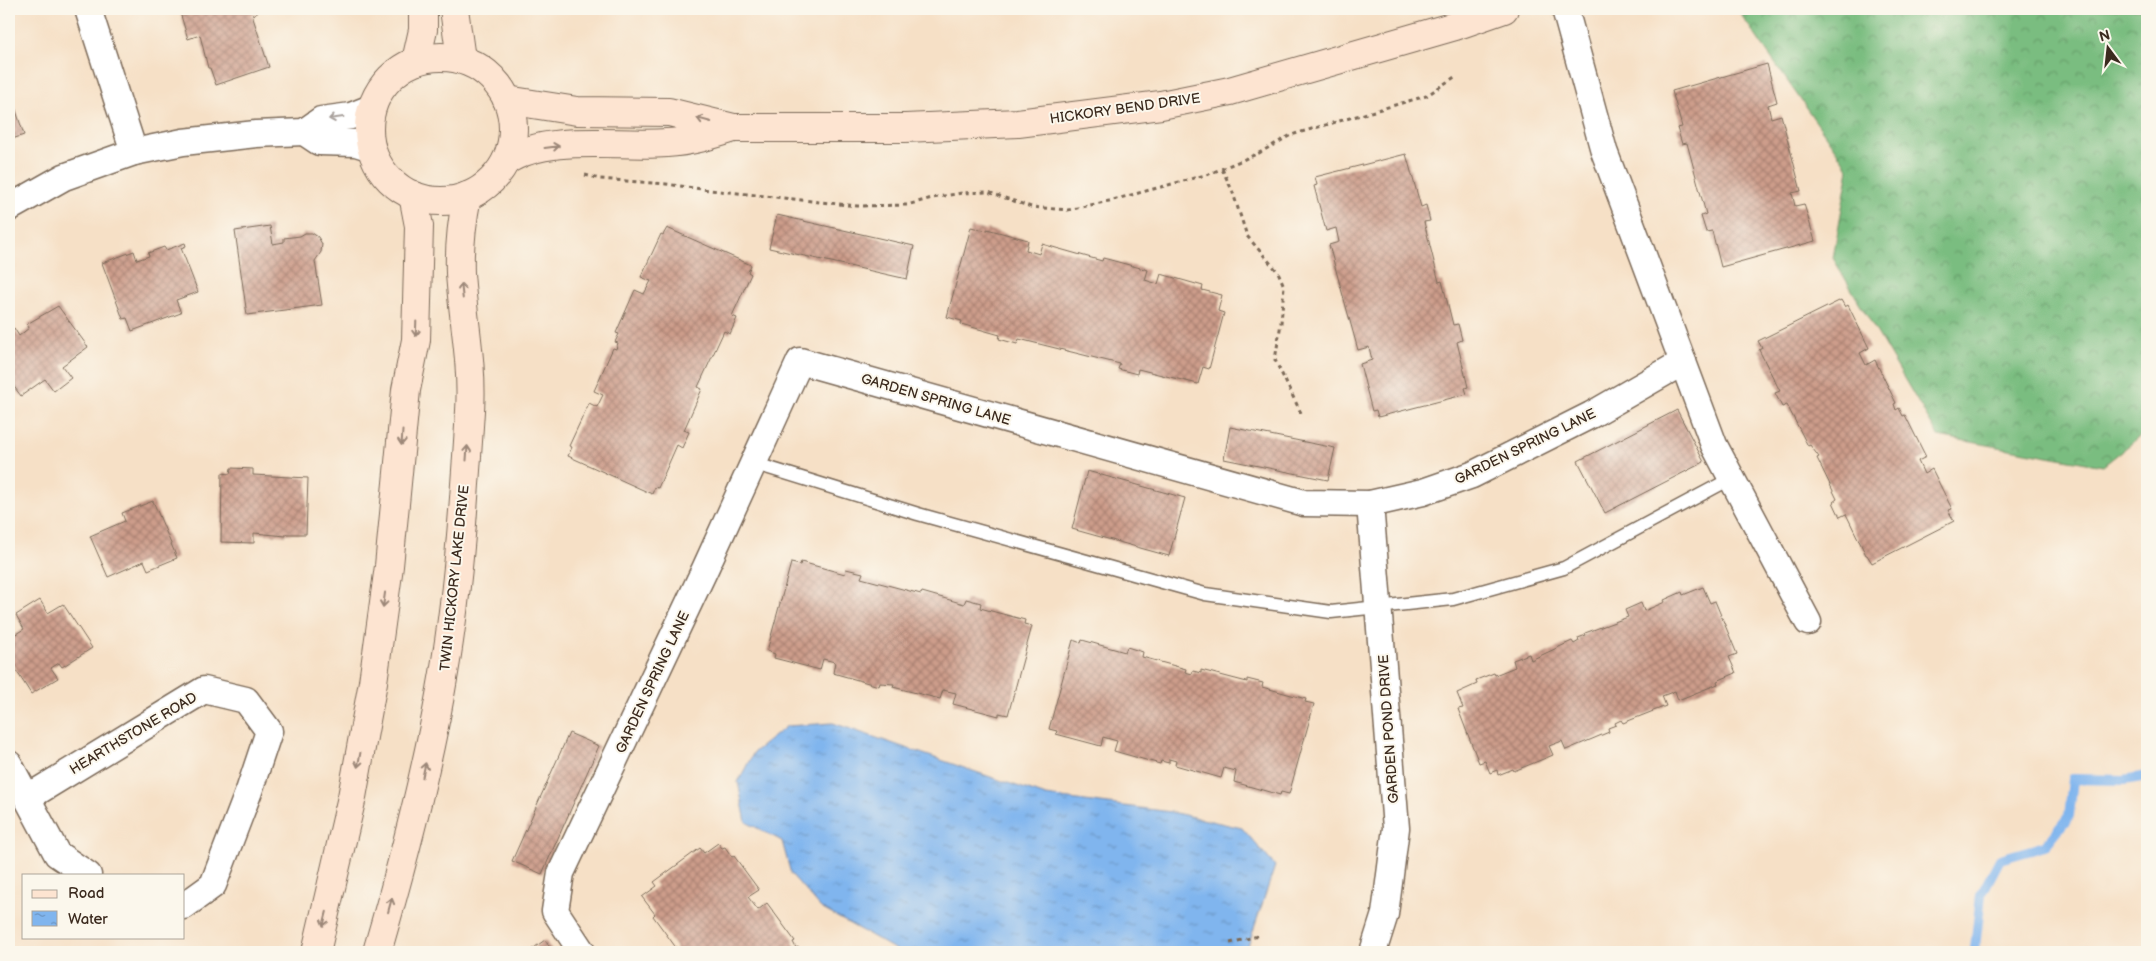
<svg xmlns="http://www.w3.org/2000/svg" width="2156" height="961" font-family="'Balsamiq Sans',sans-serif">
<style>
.forest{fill:url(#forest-crowns);stroke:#5a744f}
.water{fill:url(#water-ripples);stroke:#5e7086}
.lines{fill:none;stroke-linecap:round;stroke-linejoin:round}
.stream{stroke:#80b5ee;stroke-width:10}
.building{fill:url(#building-cross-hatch)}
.lane-casing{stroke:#7c6a59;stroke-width:15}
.street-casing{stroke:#7c6a59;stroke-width:29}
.secondary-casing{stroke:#7c6a59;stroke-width:30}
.path{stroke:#7c6a59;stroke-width:3;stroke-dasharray:4 4;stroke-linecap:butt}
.lane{stroke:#fff;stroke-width:12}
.street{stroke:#fff;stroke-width:26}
.secondary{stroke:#fde4d1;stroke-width:28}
.oneway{stroke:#a79f9a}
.oneway2{stroke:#9c8778}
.labels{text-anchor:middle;stroke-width:4;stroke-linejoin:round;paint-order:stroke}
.street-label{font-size:14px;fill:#3b2a1e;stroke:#fbf7ec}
</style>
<defs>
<pattern id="forest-crowns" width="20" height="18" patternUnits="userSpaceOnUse" patternTransform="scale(1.25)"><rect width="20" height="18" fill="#7abd80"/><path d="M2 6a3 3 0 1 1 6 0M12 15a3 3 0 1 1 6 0" fill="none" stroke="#659a68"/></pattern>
<pattern id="water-ripples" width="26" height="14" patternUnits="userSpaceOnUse" patternTransform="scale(1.25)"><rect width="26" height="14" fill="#80b5ee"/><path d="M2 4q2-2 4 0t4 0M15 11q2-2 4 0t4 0" fill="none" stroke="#6a93c0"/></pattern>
<pattern id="building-cross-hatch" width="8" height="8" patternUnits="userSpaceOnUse" patternTransform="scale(1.25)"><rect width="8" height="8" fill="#cd9d8b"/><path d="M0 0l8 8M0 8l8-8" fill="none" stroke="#a88071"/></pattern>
</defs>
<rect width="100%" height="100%" fill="#fbf7ec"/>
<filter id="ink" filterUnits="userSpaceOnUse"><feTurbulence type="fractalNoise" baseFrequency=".02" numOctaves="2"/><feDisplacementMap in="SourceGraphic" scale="10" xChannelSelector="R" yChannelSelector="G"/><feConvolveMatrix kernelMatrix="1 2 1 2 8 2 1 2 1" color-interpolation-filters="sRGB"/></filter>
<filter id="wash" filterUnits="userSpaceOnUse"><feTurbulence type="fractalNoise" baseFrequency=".0096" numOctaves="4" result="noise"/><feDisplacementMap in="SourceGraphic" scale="20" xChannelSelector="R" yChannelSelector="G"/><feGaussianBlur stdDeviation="1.12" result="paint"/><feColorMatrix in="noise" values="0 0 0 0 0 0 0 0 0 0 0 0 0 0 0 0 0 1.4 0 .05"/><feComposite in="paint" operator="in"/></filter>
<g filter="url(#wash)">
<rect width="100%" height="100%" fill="#f6e0c6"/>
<!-- forest -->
<path class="forest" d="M 1737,9 L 2147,9 L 2147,431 L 2103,466 L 1938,436 L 1833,258 L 1849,169 Z"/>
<!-- water -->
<path class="water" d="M 833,723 L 1046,796 L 1171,812 L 1242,828 L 1275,866 L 1246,952 L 900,952 L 821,908 L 791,874 L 782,841 L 746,822 L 738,782 L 754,752 L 787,726 Z"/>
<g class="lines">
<!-- stream -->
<path class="stream" d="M 1977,952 L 1975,948 L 1981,895 L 2000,859 L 2045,846 L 2069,816 L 2073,779 L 2124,780 L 2147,776"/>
</g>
<g id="blocks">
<!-- building -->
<g class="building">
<path d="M 179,9 L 256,9 L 257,13 L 252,15 L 269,67 L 216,85 L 210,68 L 208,68 L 200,35 L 188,39 Z"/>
<path d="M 1767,64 L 1777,102 L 1768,105 L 1771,118 L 1781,115 L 1801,191 L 1792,193 L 1795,206 L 1804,204 L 1815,241 L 1721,267 L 1712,231 L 1706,232 L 1701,216 L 1706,214 L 1687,143 L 1682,144 L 1677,128 L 1682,127 L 1672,91 Z"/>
<path d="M 9,89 L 24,135 L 9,140 Z"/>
<path d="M 1406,154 L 1421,207 L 1426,205 L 1430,221 L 1424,222 L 1439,282 L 1442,281 L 1453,325 L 1458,324 L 1462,340 L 1457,342 L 1468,387 L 1465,388 L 1467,394 L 1378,417 L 1376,410 L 1372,411 L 1360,364 L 1372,360 L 1369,347 L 1358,350 L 1329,245 L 1339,242 L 1336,228 L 1326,231 L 1314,186 L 1317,185 L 1315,177 Z"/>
<path d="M 777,215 L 914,246 L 907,279 L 769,248 Z"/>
<path d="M 270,226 L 273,244 L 284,242 L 284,238 L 300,236 L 305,233 L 312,233 L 318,237 L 322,244 L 321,252 L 315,261 L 322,305 L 247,315 L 235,231 Z"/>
<path d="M 971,227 L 987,231 L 987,229 L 1028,240 L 1026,250 L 1039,254 L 1042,244 L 1102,261 L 1103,258 L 1148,270 L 1145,280 L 1158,284 L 1161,274 L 1203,286 L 1202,290 L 1222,295 L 1218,311 L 1224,313 L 1209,369 L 1203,367 L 1198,384 L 1138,369 L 1137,374 L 1118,369 L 1120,364 L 1019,339 L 1017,344 L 999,339 L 1000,335 L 961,324 L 962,321 L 947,317 Z"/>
<path d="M 667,228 L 751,265 L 748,272 L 751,274 L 732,316 L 737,318 L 730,334 L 724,331 L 698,387 L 702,389 L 684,430 L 689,432 L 682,448 L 677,445 L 658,488 L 655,487 L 652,494 L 568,456 L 572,447 L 569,446 L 589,403 L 597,407 L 603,395 L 594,391 L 613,348 L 616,349 L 618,343 L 615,342 L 619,334 L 616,333 L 635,290 L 644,294 L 651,281 L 641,277 L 661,234 L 663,235 Z"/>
<path d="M 185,243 L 186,246 L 181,248 L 198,292 L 176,300 L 181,313 L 132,331 L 127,318 L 123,319 L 102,263 L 134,251 L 137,260 L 149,256 L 148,253 L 164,247 L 166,250 Z"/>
<path d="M 1841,300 L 1845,307 L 1848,305 L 1869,348 L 1860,353 L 1866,365 L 1875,360 L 1896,403 L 1894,404 L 1896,410 L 1899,408 L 1903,416 L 1905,415 L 1926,457 L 1918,461 L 1924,474 L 1932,469 L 1952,509 L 1948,510 L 1954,521 L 1872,563 L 1867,555 L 1866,555 L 1846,514 L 1840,517 L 1833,502 L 1837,499 L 1817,458 L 1819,457 L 1810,445 L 1808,446 L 1787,405 L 1782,407 L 1775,393 L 1780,391 L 1759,350 L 1762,348 L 1758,341 Z"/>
<path d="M 58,306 L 88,347 L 62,366 L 71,378 L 54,391 L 45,379 L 21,396 L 9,380 L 9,332 L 14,328 L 19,336 L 29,328 L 27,324 Z"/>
<path d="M 1677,410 L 1704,462 L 1605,513 L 1578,461 Z"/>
<path d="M 1230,427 L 1335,448 L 1328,480 L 1224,459 Z"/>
<path d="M 231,468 L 253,469 L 253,475 L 308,478 L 306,534 L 286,534 L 286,536 L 254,533 L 254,543 L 221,542 L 222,473 L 230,474 Z"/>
<path d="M 1087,471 L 1185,498 L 1169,556 L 1072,529 Z"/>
<path d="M 153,501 L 177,558 L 148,570 L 144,561 L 108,577 L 90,536 L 125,521 L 122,513 Z"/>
<path d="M 801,562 L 845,574 L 846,569 L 863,573 L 861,578 L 921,594 L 922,592 L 964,604 L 966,599 L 981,603 L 980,608 L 1025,620 L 1024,624 L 1032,626 L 1008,715 L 999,713 L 999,716 L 953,704 L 956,693 L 943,690 L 940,699 L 893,687 L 894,684 L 880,683 L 879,686 L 833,673 L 835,662 L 823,659 L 820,670 L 774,658 L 775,654 L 767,651 L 791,563 L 800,565 Z"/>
<path d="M 1703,587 L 1710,603 L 1715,601 L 1737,654 L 1729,657 L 1736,673 L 1717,681 L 1718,684 L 1678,700 L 1675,691 L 1662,696 L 1666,706 L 1623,723 L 1621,720 L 1615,723 L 1616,725 L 1608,728 L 1609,732 L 1566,750 L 1562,741 L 1549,746 L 1553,755 L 1514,771 L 1513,769 L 1498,775 L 1497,770 L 1490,773 L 1485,761 L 1479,763 L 1458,709 L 1463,708 L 1457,693 L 1477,684 L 1476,680 L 1494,673 L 1495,675 L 1515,667 L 1513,660 L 1529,654 L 1531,660 L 1572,641 L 1574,644 L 1579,641 L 1578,638 L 1586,635 L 1585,633 L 1628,617 L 1625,610 L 1641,603 L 1644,611 L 1665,602 L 1664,600 L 1682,592 L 1683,595 Z"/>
<path d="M 40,600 L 48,613 L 63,604 L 92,648 L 62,667 L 59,663 L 51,668 L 58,678 L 31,694 L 9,659 L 9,638 L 24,629 L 16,615 Z"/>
<path d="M 1073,640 L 1081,643 L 1082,640 L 1125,652 L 1127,647 L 1143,652 L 1142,657 L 1186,669 L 1185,672 L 1192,674 L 1193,671 L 1201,673 L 1201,670 L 1247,682 L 1247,679 L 1263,683 L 1262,687 L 1306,699 L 1305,702 L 1314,704 L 1289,794 L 1281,792 L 1280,795 L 1234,782 L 1236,771 L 1224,768 L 1221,778 L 1175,765 L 1176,761 L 1169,759 L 1169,763 L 1161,761 L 1160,764 L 1114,751 L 1117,741 L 1103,737 L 1101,746 L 1056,734 L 1057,731 L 1049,729 Z"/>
<path d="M 569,733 L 599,746 L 542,874 L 512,861 Z"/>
<path d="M 718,843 L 722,848 L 725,847 L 732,857 L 734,856 L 759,890 L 748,897 L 758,910 L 767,903 L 795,941 L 793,942 L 796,948 L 798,947 L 802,952 L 672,952 L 677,949 L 653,916 L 655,914 L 642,897 L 657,886 L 654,882 L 700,848 L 704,853 Z"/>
<path d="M 545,940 L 553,952 L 528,952 Z"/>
</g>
</g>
</g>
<g filter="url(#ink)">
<use href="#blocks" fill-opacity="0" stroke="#7c6a59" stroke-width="1"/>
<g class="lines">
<defs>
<path id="lane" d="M 753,463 L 918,514 L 1205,594 L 1331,612 L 1453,599 L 1564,568 L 1732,478"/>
<g id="street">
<path d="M 88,9 L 134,152"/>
<path d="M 1565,9 L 1604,151 L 1714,445 L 1808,622"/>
<path d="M 304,132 L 319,142 L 356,143 L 372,148"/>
<path d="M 9,208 L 64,177 L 134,152 L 183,142 L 256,134 L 304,132 L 321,120 L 351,116 L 371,108"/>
<path d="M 1370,504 L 1396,828 L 1385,914 L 1373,952"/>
<path d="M 9,764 L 57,854 L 88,875"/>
<path d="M 27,798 L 204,690 L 246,700 L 269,731 L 249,791 L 213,885 L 184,906"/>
<path d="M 582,952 L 555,911 L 561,873 L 705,569 L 800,361 L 1304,503 L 1370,504 L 1423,492 L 1472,475 L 1591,415 L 1683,362"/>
</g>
<g id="secondary">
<path d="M 454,9 L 461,59"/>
<circle cx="441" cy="129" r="72"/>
<path d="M 416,61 L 423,30 L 423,9"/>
<path d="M 734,128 L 905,128 L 1018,123 L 1161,105 L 1230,91 L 1455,26 L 1504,9"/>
<path d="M 506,161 C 549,133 617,147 667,143 C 690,142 712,135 734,128 L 669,112 L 577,111 L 507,100"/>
<path d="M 316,952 L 352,797 L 373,682 L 389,566 L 406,390 L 416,340 L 419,226 L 413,195"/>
<path d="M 377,952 C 402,866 425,779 441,690 C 458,598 464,504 470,411 C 473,364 463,319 460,273 C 459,247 462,221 467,196"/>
</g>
</defs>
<!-- lane casing -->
<use href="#lane" class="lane-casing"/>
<!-- street casing -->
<use href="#street" class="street-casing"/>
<!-- secondary casing -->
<use href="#secondary" class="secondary-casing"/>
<!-- path -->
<g class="path">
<path d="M 1222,169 L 1232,190 L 1247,236 L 1278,272 L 1284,286 L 1281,323 L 1275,360 L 1302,415"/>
<path d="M 585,175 L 600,179 L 666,184 L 701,189 L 857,206 L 907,205 L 932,198 L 962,193 L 988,192 L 1031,207 L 1068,210 L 1109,201 L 1209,174 L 1259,153 L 1291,135 L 1426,96 L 1456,76"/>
<path d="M 1230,943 L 1258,936"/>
</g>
<!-- lane -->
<use href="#lane" class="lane"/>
<!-- street -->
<use href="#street" class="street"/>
<!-- secondary -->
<use href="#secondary" class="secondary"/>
</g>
<!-- one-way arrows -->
<defs><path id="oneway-shaft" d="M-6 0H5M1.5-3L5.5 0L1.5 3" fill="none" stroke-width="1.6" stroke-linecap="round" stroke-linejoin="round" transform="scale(1.25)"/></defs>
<use class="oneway" href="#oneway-shaft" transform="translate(336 118) rotate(172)"/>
<g class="oneway2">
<use href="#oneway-shaft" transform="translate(704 120) rotate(-165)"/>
<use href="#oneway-shaft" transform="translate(552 147) rotate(-7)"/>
<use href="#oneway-shaft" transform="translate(462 291) rotate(-96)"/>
<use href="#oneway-shaft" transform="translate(416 329) rotate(92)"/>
<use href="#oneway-shaft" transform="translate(402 438) rotate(94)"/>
<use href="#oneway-shaft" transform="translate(467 453) rotate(-86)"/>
<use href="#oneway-shaft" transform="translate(384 600) rotate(98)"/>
<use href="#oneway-shaft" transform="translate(359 760) rotate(101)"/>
<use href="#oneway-shaft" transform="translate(424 770) rotate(-78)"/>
<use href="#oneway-shaft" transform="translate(390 905) rotate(-75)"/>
<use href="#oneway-shaft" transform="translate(325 919) rotate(104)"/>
</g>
</g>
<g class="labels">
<!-- street labels -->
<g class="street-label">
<text transform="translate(1125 108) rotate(-8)" y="5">HICKORY BEND DRIVE</text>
<text transform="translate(936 399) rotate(16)" y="5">GARDEN SPRING LANE</text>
<text transform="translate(1525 446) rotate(-26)" y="5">GARDEN SPRING LANE</text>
<text transform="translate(454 578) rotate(-84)" y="5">TWIN HICKORY LAKE DRIVE</text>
<text transform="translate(652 682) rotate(-65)" y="5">GARDEN SPRING LANE</text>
<text transform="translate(1388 729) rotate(-94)" y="5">GARDEN POND DRIVE</text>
<text transform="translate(133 733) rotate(-31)" y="5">HEARTHSTONE ROAD</text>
</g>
</g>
<!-- margin -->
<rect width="2156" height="961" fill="none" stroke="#fbf7ec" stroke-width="30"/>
<!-- legend -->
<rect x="22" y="874" width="162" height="65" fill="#fbf7ec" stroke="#aea59a"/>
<rect x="32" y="890" width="25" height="8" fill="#fde4d1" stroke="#aea59a"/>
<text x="68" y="898" font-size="15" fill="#3b2a1e">Road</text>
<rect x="32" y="911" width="25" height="15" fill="url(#water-ripples)" stroke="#aea59a"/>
<text x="68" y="924" font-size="15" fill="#3b2a1e">Water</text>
<!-- north arrow -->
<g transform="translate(2108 48) rotate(345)" stroke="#fbf7ec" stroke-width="4" paint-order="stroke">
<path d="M0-4L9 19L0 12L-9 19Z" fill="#3b2a1e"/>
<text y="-8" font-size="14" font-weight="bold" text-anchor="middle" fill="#3b2a1e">N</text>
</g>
</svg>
